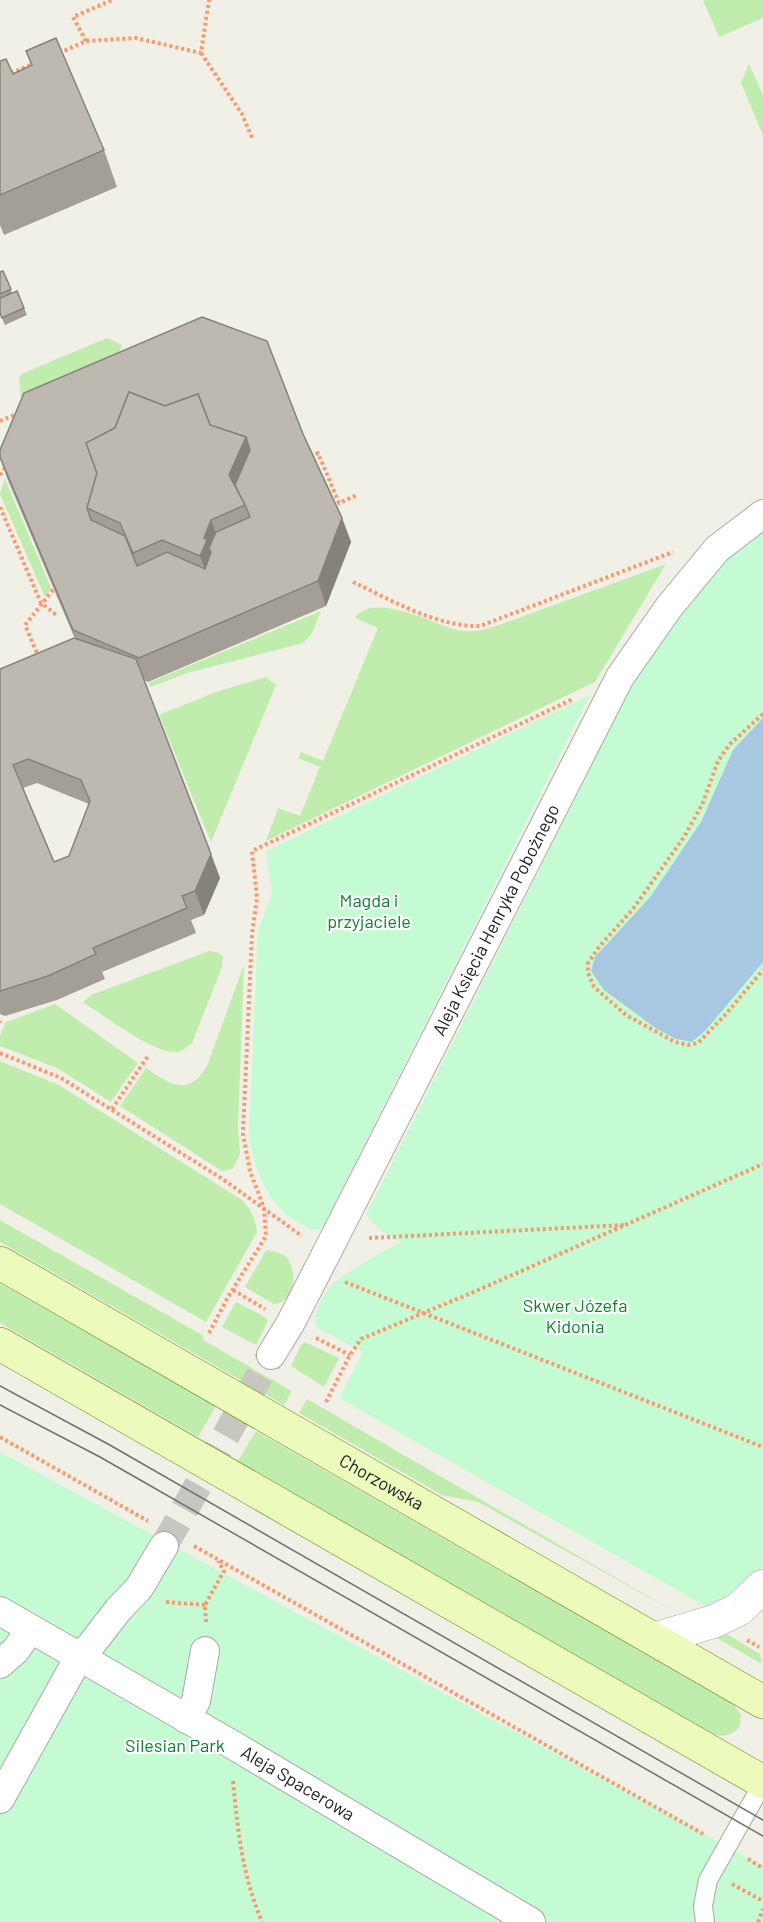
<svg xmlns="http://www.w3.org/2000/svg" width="763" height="1922" font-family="Barlow,sans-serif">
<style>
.grass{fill:#c0ecad}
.park{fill:#c5fbd3}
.water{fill:#a7c8e0}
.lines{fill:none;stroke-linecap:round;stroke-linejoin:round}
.pedestrian-tunnel{stroke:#c7c7bf;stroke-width:28;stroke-dasharray:28 14;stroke-linecap:butt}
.service-casing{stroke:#a8a8a8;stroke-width:20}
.pedestrian-casing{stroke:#a8a8a8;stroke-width:30}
.minor-casing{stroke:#a8a8a8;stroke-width:34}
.secondary-casing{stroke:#597d02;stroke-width:34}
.path{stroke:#fd976d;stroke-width:4;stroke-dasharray:3 3;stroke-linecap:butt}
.service{stroke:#fff;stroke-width:18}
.pedestrian{stroke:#fff;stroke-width:28}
.minor{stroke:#fff;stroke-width:33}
.secondary{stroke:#ecfbbc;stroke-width:33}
.tram{stroke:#6f6f6f;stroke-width:1.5}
.wall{fill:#a39f97;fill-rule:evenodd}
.shaded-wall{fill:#85827b}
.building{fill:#beb9b0;stroke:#85827b;stroke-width:1.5;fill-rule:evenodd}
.labels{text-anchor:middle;stroke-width:4.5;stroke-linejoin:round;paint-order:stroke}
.park-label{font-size:18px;fill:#09852b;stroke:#fff}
.street-label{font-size:18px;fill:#212121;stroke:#fff}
</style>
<rect width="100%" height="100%" fill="#f1f0e7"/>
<!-- grass -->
<g class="grass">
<path d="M 703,0 L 763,0 L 763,18 L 719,37 Z"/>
<path d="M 749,64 L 763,95 L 763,135 L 741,83 Z"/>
<path d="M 107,338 L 122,345 L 117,357 L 21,398 L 19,380 L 21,374 Z"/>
<path d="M 5,479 L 51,588 L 45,597 L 0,494 Z"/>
<path d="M 666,564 L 595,682 L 266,841 L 278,808 L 300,816 L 320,767 L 298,758 L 301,752 L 323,761 L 378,628 L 355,618 C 373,591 434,624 457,630 C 471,633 485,630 499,625 Z"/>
<path d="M 321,611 L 311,635 L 303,643 L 187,673 L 151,687 L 148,683 Z"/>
<path d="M 266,677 L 276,685 L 211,842 L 159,715 L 219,691 Z"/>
<path d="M 209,951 L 217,952 L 223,956 L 222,967 L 192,1043 C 187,1047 182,1052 175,1052 C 153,1053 103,1015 83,1002 L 91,995 Z"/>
<path d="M 244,965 L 238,1126 L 240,1154 L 233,1169 L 222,1171 L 120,1106 L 146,1068 C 170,1084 188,1098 207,1066 Z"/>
<path d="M 55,1004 L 138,1063 L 111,1102 L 57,1068 L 0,1046 L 0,1035 L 6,1022 Z"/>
<path d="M 0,1061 L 59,1085 L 242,1200 C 251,1210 255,1218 257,1232 L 206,1322 L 0,1204 Z"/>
<path d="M 0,1220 L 204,1336 L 203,1340 L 292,1391 L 284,1405 L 0,1242 Z"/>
<path d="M 266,1250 C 272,1251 280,1252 285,1256 C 296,1266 297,1292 283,1301 C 281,1303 277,1303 274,1304 L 245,1287 Z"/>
<path d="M 0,1283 L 216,1406 L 198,1437 L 0,1323 Z"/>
<path d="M 236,1302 L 265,1317 L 268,1321 L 256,1345 L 222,1327 Z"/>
<path d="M 305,1342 L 339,1358 L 324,1387 L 291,1366 L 301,1345 Z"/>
<path d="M 307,1399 L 677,1613 L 478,1502 L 442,1495 L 299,1413 Z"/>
<path d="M 256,1431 L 734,1705 L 741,1715 L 740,1726 C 730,1738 721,1737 707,1732 L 238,1461 Z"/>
<path d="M 725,1633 L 760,1654 L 762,1662 L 760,1663 L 717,1638 L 718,1636 Z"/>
</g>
<!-- park -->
<g class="park">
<path d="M 763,526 L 763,1565 L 753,1579 L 712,1610 L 339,1398 L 363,1352 L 317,1328 C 312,1318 321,1297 328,1289 C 340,1275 383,1251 401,1242 L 381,1231 L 366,1215 L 647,655 L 700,584 Z"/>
<path d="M 590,695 L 323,1227 C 314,1232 305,1227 297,1222 C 266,1202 254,1169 249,1134 L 258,931 L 272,894 L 266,851 Z"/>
<path d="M 0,1452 L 763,1866 L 763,1922 L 0,1922 Z"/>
</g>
<!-- water -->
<path class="water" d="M 763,718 L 763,962 L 706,1030 L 692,1042 L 676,1039 L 657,1029 L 604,990 L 591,971 L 595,957 L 651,896 L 701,822 L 733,750 Z"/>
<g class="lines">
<!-- pedestrian-tunnel -->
<path class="pedestrian-tunnel" d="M 164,1546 L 271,1355"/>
<defs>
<path id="service" d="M 705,1922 L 703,1906 L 708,1880 L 763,1783"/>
<g id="pedestrian">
<path id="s1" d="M 271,1355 L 290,1324 L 326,1254 L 620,677 L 669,607 L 717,549 L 763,514"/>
<path id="s2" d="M 0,1611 L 238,1748 L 531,1922"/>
<path d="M 0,1664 L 16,1650 L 30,1629"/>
<path d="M 186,1719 L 196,1701 L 205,1651"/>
<path d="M 0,1799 L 79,1657 L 91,1645 L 118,1610 L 139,1588 L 164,1546"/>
</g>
<path id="minor" d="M 655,1639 L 715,1621 L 739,1609 L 763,1586"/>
<g id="secondary">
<path id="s3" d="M 0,1263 L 763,1702"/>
<path d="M 0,1344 L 763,1782"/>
</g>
</defs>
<!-- service casing -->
<use href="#service" class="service-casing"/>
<!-- pedestrian casing -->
<use href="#pedestrian" class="pedestrian-casing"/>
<!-- minor casing -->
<use href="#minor" class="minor-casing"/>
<!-- secondary casing -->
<use href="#secondary" class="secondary-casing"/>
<!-- path -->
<g class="path">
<path d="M 86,41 L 73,17 L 112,0"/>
<path d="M 59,53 L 86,41 L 136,38 L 201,53 L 209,0"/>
<path d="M 201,53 L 242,114 L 253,140"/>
<path d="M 0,78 L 35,63"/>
<path d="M 0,421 L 19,413"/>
<path d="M 310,456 L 318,453 L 339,503 L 357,495"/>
<path d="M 0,475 L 6,466"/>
<path d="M 0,507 L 41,603 L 58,616"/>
<path d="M 353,582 C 391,600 437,627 480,626 L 673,552"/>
<path d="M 39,658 L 25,625 L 56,586"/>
<path d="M 763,714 L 729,745 L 718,761 L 702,805 L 684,837 L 633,909 L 599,947 L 588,963 L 588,973 L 594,987 L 626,1015 L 675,1042 L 688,1045 L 698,1043 L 726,1014 L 763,970"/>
<path d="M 0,1022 L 1,1021"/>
<path d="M 0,1053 L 61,1078 L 221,1178 L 302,1236"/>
<path d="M 112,1109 L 148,1056"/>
<path d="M 369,1238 L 625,1225"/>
<path d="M 345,1282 L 763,1447"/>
<path d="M 233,1290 L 265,1309"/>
<path d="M 209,1333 L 228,1297 L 266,1236 L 264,1208 L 250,1171 L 243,1134 L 252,934 L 257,898 L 252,851 L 573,699"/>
<path d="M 316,1338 L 350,1355"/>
<path d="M 326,1402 L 350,1355 L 361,1339 L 476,1291 L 763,1164"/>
<path d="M 0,1437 L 148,1521"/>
<path d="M 194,1546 L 705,1835"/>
<path d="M 166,1602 L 205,1605"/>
<path d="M 206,1622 L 205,1605 L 224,1571 L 218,1561"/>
<path d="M 747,1640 L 759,1647"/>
<path d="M 233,1781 C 238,1832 242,1874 262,1922"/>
<path d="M 748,1859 L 763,1868"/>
<path d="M 732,1884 L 763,1901"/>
<path d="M 758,1922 L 763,1909"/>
</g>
<!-- service -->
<use href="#service" class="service"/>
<!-- pedestrian -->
<use href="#pedestrian" class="pedestrian"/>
<!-- minor -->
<use href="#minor" class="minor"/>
<!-- secondary -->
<use href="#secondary" class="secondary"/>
<!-- tram -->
<g class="tram">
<path d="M 0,1386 L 108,1444 L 763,1820"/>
<path d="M 0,1405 L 100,1457 L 763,1836"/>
</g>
</g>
<!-- wall -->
<g class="wall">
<path d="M 26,51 L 104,150 L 117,187 L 4,235 L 0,225 L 0,61 L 13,74 L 31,65 Z"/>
<path d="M 3,271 L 12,293 L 24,308 L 27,315 L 5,325 L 0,314 L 0,272 Z"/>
<path d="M 303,434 L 342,518 L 351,542 L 326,606 L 148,682 L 144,680 L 220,878 L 204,915 L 191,920 L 196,933 L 102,972 L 105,979 L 57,1000 L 5,1016 L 0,1014 L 0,669 L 75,639 L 7,478 L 0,458 ZM 37,783 L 89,804 L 69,856 L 54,862 L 23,788 Z"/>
</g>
<!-- shaded-wall -->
<g class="shaded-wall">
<path d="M 246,437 L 259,474 L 245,505 L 229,475 Z"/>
<path d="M 342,518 L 351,542 L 326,606 L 318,581 Z"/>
<path d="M 211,520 L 224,557 L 214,593 L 200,556 L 204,538 Z"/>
<path d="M 211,854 L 220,878 L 204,915 L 195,891 Z"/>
</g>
<!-- building -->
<g class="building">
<path d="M 56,38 L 104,150 L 0,195 L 0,61 L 6,59 L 13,74 L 32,65 L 26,51 Z"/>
<path d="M 3,271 L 11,289 L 0,294 L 0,272 Z"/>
<path d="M 17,291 L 24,308 L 2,318 L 0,313 L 0,298 Z"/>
<path d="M 202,317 L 267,341 L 303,434 L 342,518 L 318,581 L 139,658 L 73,630 L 0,457 L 0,450 L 24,393 ZM 129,392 L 165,406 L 198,394 L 210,425 L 246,437 L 250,450 L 235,485 L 245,505 L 250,517 L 216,532 L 209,548 L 211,552 L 205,569 L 167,552 L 137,566 L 125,536 L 91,520 L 87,508 L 97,473 L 86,443 L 115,428 Z"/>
<path d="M 129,392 L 165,406 L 198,394 L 210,425 L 246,437 L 229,475 L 245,505 L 211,520 L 204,538 L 207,540 L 200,556 L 162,540 L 133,553 L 120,523 L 87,508 L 97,473 L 86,443 L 115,428 Z"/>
<path d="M 74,638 L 136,659 L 211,854 L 195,891 L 182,896 L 187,908 L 93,948 L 96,954 L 48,976 L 0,991 L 0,669 ZM 28,759 L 81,780 L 90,801 L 69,856 L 54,862 L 13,765 Z"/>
</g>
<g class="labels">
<!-- park labels -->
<g class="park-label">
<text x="369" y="907">Magda i<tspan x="369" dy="21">przyjaciele</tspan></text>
<text x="575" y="1312">Skwer Józefa<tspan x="575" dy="21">Kidonia</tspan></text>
<text x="175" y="1752">Silesian Park</text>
</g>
<!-- street labels -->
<g class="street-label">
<text dy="6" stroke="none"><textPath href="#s1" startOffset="490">Aleja Księcia Henryka Pobożnego</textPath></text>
<text dy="6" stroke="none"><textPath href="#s3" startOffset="440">Chorzowska</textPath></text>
<text dy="6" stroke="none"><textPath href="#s2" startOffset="344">Aleja Spacerowa</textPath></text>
</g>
</g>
</svg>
